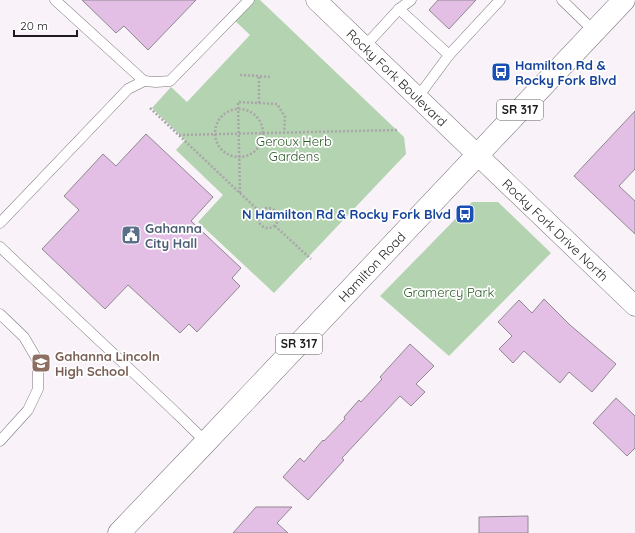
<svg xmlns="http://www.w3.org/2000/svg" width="635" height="533" font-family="Quicksand,sans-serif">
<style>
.green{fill:#b4d3b0}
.building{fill:#e3bfe6;stroke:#8f898f}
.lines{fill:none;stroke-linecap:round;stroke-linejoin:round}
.lane-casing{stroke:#79747a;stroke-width:11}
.street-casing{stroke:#79747a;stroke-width:21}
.primary-casing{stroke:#79747a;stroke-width:23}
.path{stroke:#aaa5aa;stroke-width:2.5;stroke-dasharray:2 2;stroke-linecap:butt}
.lane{stroke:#fff;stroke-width:10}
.street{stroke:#fff;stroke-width:20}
.primary{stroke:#fff;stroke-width:22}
.labels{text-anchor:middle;stroke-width:3.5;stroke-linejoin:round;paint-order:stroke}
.shield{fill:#fff;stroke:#626062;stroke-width:1}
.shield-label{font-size:12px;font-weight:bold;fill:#1e1c1e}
.transit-label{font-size:13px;font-weight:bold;fill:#164399;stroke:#fff;text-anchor:start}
.street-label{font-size:13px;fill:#1e1c1e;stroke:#fff}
.park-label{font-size:13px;fill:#295824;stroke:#fff}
.service-label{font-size:13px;font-weight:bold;fill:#4e5e75;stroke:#fff;text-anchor:start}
.education-label{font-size:13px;font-weight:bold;fill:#785e54;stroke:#fff;text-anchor:start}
</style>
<rect width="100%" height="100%" fill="#f9f3f9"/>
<!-- green -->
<g class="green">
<path d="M 248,0 L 260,0 L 404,137 L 406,154 L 274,293 L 198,222 L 223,195 L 176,150 L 185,140 L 152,108 L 171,87 L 187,102 L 250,35 L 231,17 Z"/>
<path d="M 472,202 L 498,202 L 551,253 L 449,356 L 380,296 Z"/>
</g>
<!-- building -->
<g class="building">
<path d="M 82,0 L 196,0 L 148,50 L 124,26 L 116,33 Z"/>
<path d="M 438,0 L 476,0 L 449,29 L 429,10 Z"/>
<path d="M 635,111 L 635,169 L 619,186 L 635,201 L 635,234 L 574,176 Z"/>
<path d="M 146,134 L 213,197 L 191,221 L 241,268 L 232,278 L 240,286 L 197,332 L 189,324 L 180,333 L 128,285 L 105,309 L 42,249 L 79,210 L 64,196 L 103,154 L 116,166 Z"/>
<path d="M 544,299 L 570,325 L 616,364 L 592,392 L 569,372 L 560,383 L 524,351 L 513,363 L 499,349 L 512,336 L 498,322 L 519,300 L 532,313 Z"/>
<path d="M 410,344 L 434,366 L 416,384 L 425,392 L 411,406 L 400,396 L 342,458 L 344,460 L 308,500 L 283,477 L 300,458 L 304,462 L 323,440 L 324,441 L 345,419 L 344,417 L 359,400 L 361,402 L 382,379 L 380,377 Z"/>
<path d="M 616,398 L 635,416 L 635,448 L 627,456 L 593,423 Z"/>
<path d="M 256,507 L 292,507 L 277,523 L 288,533 L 233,533 Z"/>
<path d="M 528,516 L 528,533 L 479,533 L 479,517 Z"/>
</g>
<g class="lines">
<defs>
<g id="lane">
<path d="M 55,0 L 144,81"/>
<path d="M 562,0 L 594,31"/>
<path d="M 399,9 L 449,55 L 500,0"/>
<path d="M 365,46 L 399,9 L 411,0"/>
<path d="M 418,97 L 449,55"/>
<path d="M 0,223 L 128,89 L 144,81 L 156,82 L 170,81 L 249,0"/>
<path d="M 0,247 L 170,407 L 206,442"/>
<path d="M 0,314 L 24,337 L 38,361 L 38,389 L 28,410 L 0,441"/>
</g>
<g id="street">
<path id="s1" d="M 316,0 L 635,306"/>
</g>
<g id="primary">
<path id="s2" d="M 119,533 L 206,442 L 624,0"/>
</g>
</defs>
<!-- lane casing -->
<use href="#lane" class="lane-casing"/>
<!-- street casing -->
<use href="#street" class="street-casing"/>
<!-- primary casing -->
<use href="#primary" class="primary-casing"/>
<!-- path -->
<g class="path">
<path d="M 259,103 L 277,104 L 285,117 L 284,133"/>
<path d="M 150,108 L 260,212"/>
<circle cx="239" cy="133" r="24"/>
<path d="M 179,135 L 398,130"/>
<path d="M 240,193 L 238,102 L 259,103 L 259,76 L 241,75 L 270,77"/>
<circle cx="268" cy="218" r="10"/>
<path d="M 275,226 L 311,259"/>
</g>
<!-- lane -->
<use href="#lane" class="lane"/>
<!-- street -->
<use href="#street" class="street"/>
<!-- primary -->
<use href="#primary" class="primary"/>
</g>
<!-- icons -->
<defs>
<symbol id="bus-square" viewBox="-11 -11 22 22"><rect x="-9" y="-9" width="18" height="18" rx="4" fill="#1a4fb4" stroke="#fff"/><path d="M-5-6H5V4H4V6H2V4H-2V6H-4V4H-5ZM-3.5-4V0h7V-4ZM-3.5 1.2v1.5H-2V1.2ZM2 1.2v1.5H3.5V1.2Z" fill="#fff"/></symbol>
<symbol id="civic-square" viewBox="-11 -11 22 22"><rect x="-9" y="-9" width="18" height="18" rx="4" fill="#5c6f8a" stroke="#fff"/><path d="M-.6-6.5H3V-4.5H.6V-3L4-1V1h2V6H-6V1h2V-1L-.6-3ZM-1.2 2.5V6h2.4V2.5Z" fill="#fff"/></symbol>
<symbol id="school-square" viewBox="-11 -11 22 22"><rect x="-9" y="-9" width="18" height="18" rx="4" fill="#8d6e63" stroke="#fff"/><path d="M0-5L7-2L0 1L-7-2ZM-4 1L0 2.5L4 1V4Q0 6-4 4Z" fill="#fff"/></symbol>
</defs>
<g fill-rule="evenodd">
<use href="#bus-square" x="490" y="61" width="22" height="22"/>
<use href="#bus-square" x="454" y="203" width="22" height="22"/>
<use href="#civic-square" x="120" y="224" width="22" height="22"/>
<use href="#school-square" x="30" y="352" width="22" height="22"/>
</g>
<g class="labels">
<!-- shield labels -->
<g class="shield">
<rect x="497" y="100" width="46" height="20" rx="3"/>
<rect x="276" y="334" width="46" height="20" rx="3"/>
</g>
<g class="shield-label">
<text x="520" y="114">SR 317</text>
<text x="299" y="348">SR 317</text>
</g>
<!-- transit labels -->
<g class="transit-label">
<text x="515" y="70">Hamilton Rd &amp;<tspan x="515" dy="15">Rocky Fork Blvd</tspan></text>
<text x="451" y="219" text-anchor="end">N Hamilton Rd &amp; Rocky Fork Blvd</text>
</g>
<!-- street labels -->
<g class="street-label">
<text dy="5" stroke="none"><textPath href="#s1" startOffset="112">Rocky Fork Boulevard</textPath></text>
<text dy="5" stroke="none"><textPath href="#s1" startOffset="332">Rocky Fork Drive North</textPath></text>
<text dy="5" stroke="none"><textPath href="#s2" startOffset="367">Hamilton Road</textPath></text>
</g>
<!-- park labels -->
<g class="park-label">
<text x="294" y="146">Geroux Herb<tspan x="294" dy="15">Gardens</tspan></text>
<text x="449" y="297">Gramercy Park</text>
</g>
<!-- service labels -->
<g class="service-label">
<text x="145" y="233">Gahanna<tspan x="145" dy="15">City Hall</tspan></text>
</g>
<!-- education labels -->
<g class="education-label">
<text x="55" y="361">Gahanna Lincoln<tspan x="55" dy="15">High School</tspan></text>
</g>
</g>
<!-- scale -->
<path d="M14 30v6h63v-6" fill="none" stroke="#1e1c1e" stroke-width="2"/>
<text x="20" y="30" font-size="12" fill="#1e1c1e" stroke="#ffffff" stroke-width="3" paint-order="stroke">20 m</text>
</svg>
